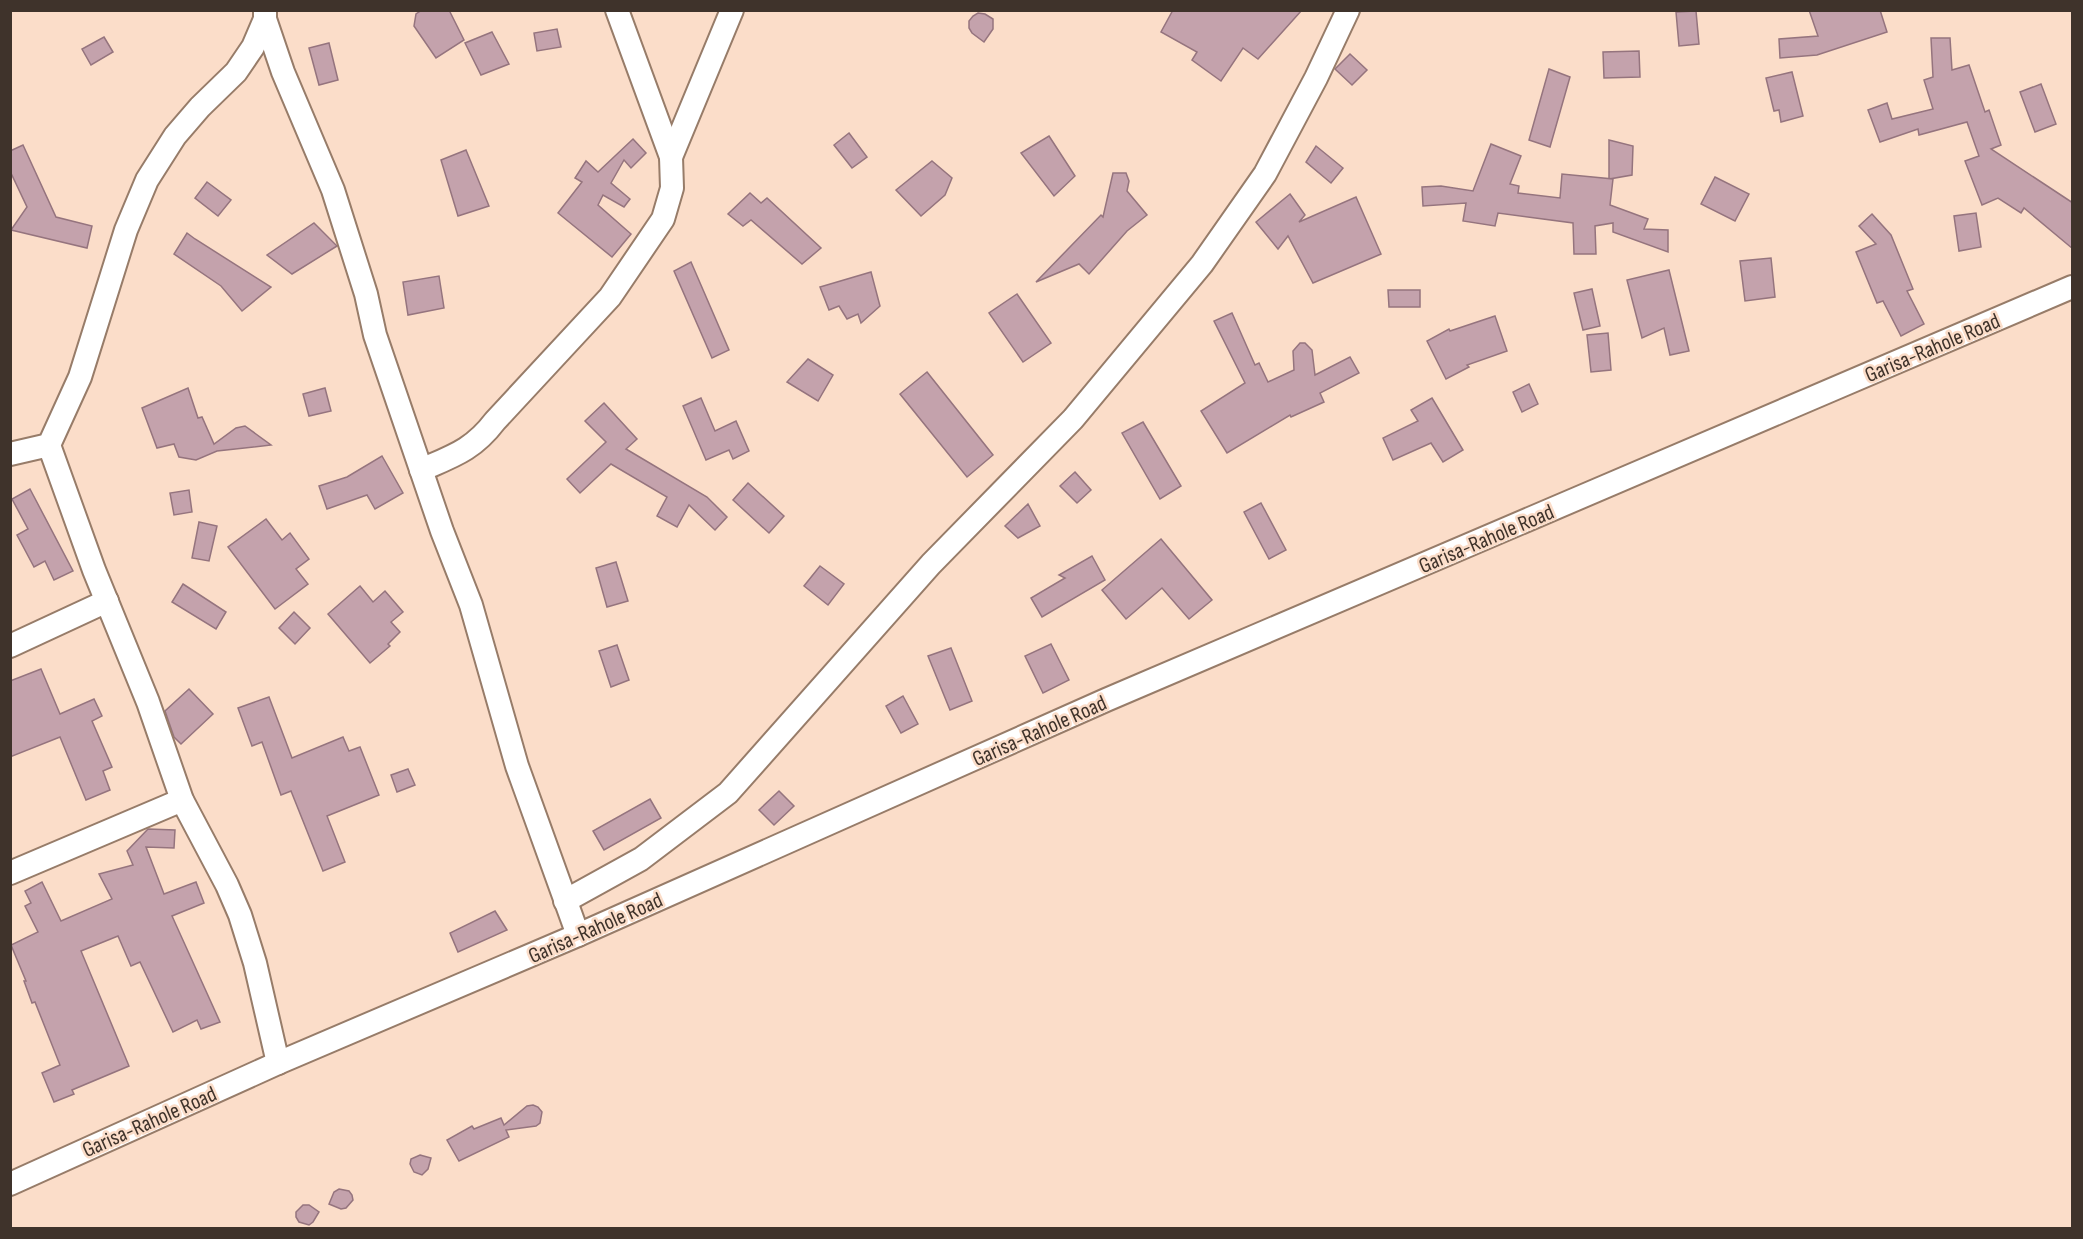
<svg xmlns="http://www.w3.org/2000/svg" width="2083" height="1239" font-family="'Sofia Sans Condensed',sans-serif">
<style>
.building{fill:#c4a2ac;stroke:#95747e;stroke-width:1.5}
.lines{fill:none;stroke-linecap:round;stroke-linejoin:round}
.street-casing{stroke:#977c69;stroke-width:26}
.street{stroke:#fff;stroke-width:22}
.labels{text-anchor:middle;stroke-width:5;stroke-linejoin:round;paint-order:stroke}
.street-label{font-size:22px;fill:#3f332b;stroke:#fbddc9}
</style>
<rect width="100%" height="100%" fill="#fbddc9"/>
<!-- building -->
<g class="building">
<path d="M 422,10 L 449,10 L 464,40 L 436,58 L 414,26 L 416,14 Z"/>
<path d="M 1173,10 L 1302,10 L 1258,59 L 1243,48 L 1221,81 L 1192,60 L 1197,52 L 1161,32 Z"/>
<path d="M 1809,10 L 1880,10 L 1887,32 L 1817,55 L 1780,58 L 1779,39 L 1818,36 Z"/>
<path d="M 1696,11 L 1699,44 L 1679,46 L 1676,12 Z"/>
<path d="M 978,13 L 985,14 L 993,19 L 993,29 L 984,42 L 972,33 L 969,28 L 969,21 L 973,16 Z"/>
<path d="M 557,29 L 561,47 L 537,51 L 534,33 Z"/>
<path d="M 492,32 L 509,64 L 481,75 L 465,43 Z"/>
<path d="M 104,37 L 113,52 L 91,65 L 82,49 Z"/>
<path d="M 1931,38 L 1950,38 L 1952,70 L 1969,65 L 1985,112 L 1989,110 L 2001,145 L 1991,149 L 2073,203 L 2073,249 L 2024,208 L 2021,213 L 1998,198 L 1982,205 L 1965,161 L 1979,156 L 1967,122 L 1919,135 L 1918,129 L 1880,142 L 1868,110 L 1887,103 L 1892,119 L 1933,109 L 1924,80 L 1933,77 Z"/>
<path d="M 329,43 L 338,80 L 319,85 L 309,48 Z"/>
<path d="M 1639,51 L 1640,77 L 1604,78 L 1603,52 Z"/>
<path d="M 1350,54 L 1367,70 L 1352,85 L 1335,69 Z"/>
<path d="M 1549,69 L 1570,77 L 1550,147 L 1529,140 Z"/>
<path d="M 1792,72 L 1803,116 L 1781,122 L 1779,110 L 1774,111 L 1766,78 Z"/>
<path d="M 2041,84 L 2056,124 L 2035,132 L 2020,92 Z"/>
<path d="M 849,133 L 867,157 L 852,168 L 834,145 Z"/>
<path d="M 1049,136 L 1075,176 L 1054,196 L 1021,153 Z"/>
<path d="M 633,139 L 646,153 L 631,168 L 624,160 L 611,183 L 630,199 L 624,207 L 603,195 L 598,205 L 631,234 L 612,257 L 558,213 L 582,182 L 575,178 L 586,161 L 598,172 Z"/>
<path d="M 1609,140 L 1633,146 L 1632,175 L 1609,179 Z"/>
<path d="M 1491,144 L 1521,156 L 1510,184 L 1519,186 L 1518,193 L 1560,198 L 1562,174 L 1613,179 L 1610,205 L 1648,219 L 1644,229 L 1668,230 L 1668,252 L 1613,232 L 1613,223 L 1595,226 L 1596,254 L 1574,254 L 1573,223 L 1498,213 L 1495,226 L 1463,221 L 1466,203 L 1423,206 L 1422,187 L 1441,186 L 1473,191 Z"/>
<path d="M 23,145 L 56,217 L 92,226 L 87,248 L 11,230 L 27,207 L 10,171 L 10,151 Z"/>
<path d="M 1316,146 L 1343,168 L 1331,183 L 1306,162 Z"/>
<path d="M 466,150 L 489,206 L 458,216 L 441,160 Z"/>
<path d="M 932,161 L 952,178 L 945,195 L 921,216 L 896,190 Z"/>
<path d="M 1113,173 L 1126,173 L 1129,181 L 1127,191 L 1147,215 L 1127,231 L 1089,274 L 1079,264 L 1036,282 L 1101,215 L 1103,217 Z"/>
<path d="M 1715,177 L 1749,194 L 1735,221 L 1701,204 Z"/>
<path d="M 207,182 L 231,200 L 218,216 L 195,198 Z"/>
<path d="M 750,193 L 761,203 L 767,198 L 821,248 L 802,264 L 751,220 L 743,226 L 728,214 Z"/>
<path d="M 1290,194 L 1305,215 L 1299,222 L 1356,197 L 1381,254 L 1313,283 L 1288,236 L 1278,249 L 1256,222 Z"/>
<path d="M 1976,213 L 1981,247 L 1959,251 L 1954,216 Z"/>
<path d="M 1872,214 L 1891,235 L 1913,289 L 1907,291 L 1924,324 L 1901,336 L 1883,301 L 1877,303 L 1856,252 L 1876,244 L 1859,226 Z"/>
<path d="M 314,223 L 337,246 L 292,274 L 267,255 Z"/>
<path d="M 187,233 L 195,239 L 271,287 L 242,311 L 221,286 L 174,254 Z"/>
<path d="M 1771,258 L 1775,297 L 1745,301 L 1740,261 Z"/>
<path d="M 691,262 L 729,350 L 712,358 L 674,271 Z"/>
<path d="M 1669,270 L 1689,351 L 1670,355 L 1664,328 L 1642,338 L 1627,280 Z"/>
<path d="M 871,272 L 880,306 L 861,323 L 858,314 L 847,319 L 839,306 L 829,310 L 820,287 Z"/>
<path d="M 439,276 L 444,308 L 408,315 L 403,282 Z"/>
<path d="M 1592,289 L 1600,326 L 1583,330 L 1574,293 Z"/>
<path d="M 1388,290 L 1420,290 L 1420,307 L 1389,307 Z"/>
<path d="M 1017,294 L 1051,343 L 1023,362 L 989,313 Z"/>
<path d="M 1232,313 L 1255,365 L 1259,363 L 1268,382 L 1294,370 L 1293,351 L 1300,343 L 1305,343 L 1312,350 L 1315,375 L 1350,357 L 1359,373 L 1320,393 L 1324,402 L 1291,417 L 1290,415 L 1227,453 L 1201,411 L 1245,383 L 1214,321 Z"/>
<path d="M 1495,316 L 1507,351 L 1467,365 L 1469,367 L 1446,379 L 1427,341 L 1449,329 L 1450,331 Z"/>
<path d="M 1608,333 L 1611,370 L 1591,372 L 1587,335 Z"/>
<path d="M 808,359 L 833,375 L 818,401 L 787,382 Z"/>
<path d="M 927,372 L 993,455 L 967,477 L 900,394 Z"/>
<path d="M 1529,384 L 1538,404 L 1522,412 L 1513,392 Z"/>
<path d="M 188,388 L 198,418 L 202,417 L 214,444 L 236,428 L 245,426 L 271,445 L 217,451 L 196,460 L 179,457 L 174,444 L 157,448 L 142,408 Z"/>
<path d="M 325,388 L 331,411 L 309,416 L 303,394 Z"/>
<path d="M 701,398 L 715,431 L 736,421 L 749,451 L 733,459 L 729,450 L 706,460 L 683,406 Z"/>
<path d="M 1432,398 L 1463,450 L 1443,462 L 1431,443 L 1393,460 L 1383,438 L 1418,421 L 1411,410 Z"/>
<path d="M 604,403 L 637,439 L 626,449 L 707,497 L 727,517 L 715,530 L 689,505 L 677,527 L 657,516 L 667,497 L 611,464 L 580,493 L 567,479 L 606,442 L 585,421 Z"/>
<path d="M 1143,422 L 1181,486 L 1160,499 L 1122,433 Z"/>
<path d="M 382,456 L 403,493 L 375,509 L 367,495 L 327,509 L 319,486 L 347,477 Z"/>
<path d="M 1075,472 L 1091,490 L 1077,503 L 1060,486 Z"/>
<path d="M 748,483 L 784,516 L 769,533 L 733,500 Z"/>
<path d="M 30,489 L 73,571 L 54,580 L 45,561 L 34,567 L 17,535 L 28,529 L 12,499 Z"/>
<path d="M 189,490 L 192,512 L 174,515 L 170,493 Z"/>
<path d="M 1261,503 L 1286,550 L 1269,559 L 1244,512 Z"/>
<path d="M 1028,504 L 1040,526 L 1018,538 L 1005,526 Z"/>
<path d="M 266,519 L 282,540 L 290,533 L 309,559 L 296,569 L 308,584 L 275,609 L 228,547 Z"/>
<path d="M 199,522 L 217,526 L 209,561 L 192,558 Z"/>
<path d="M 1161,539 L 1212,600 L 1189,619 L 1162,588 L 1126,619 L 1102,590 Z"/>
<path d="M 1092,556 L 1105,580 L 1042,617 L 1031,598 L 1065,578 L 1059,575 Z"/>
<path d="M 616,562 L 628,601 L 607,607 L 596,568 Z"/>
<path d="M 820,566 L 844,584 L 828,605 L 804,586 Z"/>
<path d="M 183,584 L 226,612 L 216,629 L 172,602 Z"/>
<path d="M 360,586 L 373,602 L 385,591 L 403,612 L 391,622 L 400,632 L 388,644 L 390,646 L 370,663 L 328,614 Z"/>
<path d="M 294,612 L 310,628 L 295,644 L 279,628 Z"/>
<path d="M 1051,644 L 1069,680 L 1043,693 L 1025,656 Z"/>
<path d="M 617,645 L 629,680 L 611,687 L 599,651 Z"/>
<path d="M 951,648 L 972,701 L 950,710 L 928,656 Z"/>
<path d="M 41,669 L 60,714 L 94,699 L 102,716 L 92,721 L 112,767 L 103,771 L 110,790 L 86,800 L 60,737 L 10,757 L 10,681 Z"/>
<path d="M 189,689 L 213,714 L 181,744 L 174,737 L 165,711 Z"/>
<path d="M 903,696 L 918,724 L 901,733 L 886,706 Z"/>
<path d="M 269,697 L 292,758 L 343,737 L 349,751 L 360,747 L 379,795 L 327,816 L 345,862 L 323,871 L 291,791 L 281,795 L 262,742 L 252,746 L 238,708 Z"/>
<path d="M 408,769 L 415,785 L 397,792 L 391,775 Z"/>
<path d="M 779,791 L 794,806 L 774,825 L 759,810 Z"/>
<path d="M 650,799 L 661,818 L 604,850 L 593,831 Z"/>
<path d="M 148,829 L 175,830 L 174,848 L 146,847 L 164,894 L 196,882 L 204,903 L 172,916 L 220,1022 L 201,1029 L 197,1020 L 173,1032 L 140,962 L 131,966 L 118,936 L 81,951 L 129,1066 L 72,1090 L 74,1094 L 54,1102 L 42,1073 L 60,1065 L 35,1002 L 32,1003 L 24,981 L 26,981 L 11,945 L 38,932 L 25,906 L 31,903 L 25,891 L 42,882 L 61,921 L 112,899 L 99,874 L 133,865 L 127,851 Z"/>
<path d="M 495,911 L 507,930 L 458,952 L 450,933 Z"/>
<path d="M 533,1105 L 538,1107 L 542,1112 L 540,1123 L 536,1126 L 506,1130 L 509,1137 L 459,1161 L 447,1140 L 472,1126 L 474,1129 L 501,1118 L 504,1125 L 527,1106 Z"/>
<path d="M 420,1155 L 431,1158 L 428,1169 L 422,1175 L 414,1172 L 410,1164 L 411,1159 Z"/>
<path d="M 339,1189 L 349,1191 L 352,1195 L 353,1200 L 346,1208 L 341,1209 L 329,1204 L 334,1192 Z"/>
<path d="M 303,1205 L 309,1205 L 319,1212 L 313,1222 L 309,1225 L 299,1222 L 296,1217 L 296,1212 Z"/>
</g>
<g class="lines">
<defs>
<g id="street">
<path d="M 265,10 L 265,19 L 283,72 L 333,190 L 366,294 L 375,335 L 442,531 L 471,605 L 517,766 L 578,935"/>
<path d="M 671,157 L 732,10"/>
<path d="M 49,445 L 94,570 L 148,702 L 182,800 L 227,885 L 240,915 L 255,963 L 278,1063"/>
<path d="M 10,454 L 49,445 L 80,377 L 126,230 L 147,180 L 175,136 L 200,107 L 236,72 L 253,47 L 265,19"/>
<path d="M 421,470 C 453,456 473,450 495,421 L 610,297 L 663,219 L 672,188 L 671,157 L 617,10"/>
<path d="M 10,646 L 107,601"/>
<path d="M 10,873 L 182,800"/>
<path d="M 565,901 L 641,859 L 728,793 L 931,564 L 1073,419 L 1202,264 L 1265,174 L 1316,78 L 1348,10"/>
<path d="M 10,1184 L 278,1063 L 578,935 L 1106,700 L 2072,287"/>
</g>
</defs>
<!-- street casing -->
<use href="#street" class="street-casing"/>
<!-- street -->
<use href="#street" class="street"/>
</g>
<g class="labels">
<!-- street labels -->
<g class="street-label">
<text transform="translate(1932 347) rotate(-23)" y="8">Garisa-Rahole Road</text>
<text transform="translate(1486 538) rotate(-23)" y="8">Garisa-Rahole Road</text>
<text transform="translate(1039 730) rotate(-24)" y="8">Garisa-Rahole Road</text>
<text transform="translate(595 927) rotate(-24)" y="8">Garisa-Rahole Road</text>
<text transform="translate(149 1121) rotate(-24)" y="8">Garisa-Rahole Road</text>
</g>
</g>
<!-- border -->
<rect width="2083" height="1239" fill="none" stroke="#3f332b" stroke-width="24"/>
</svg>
